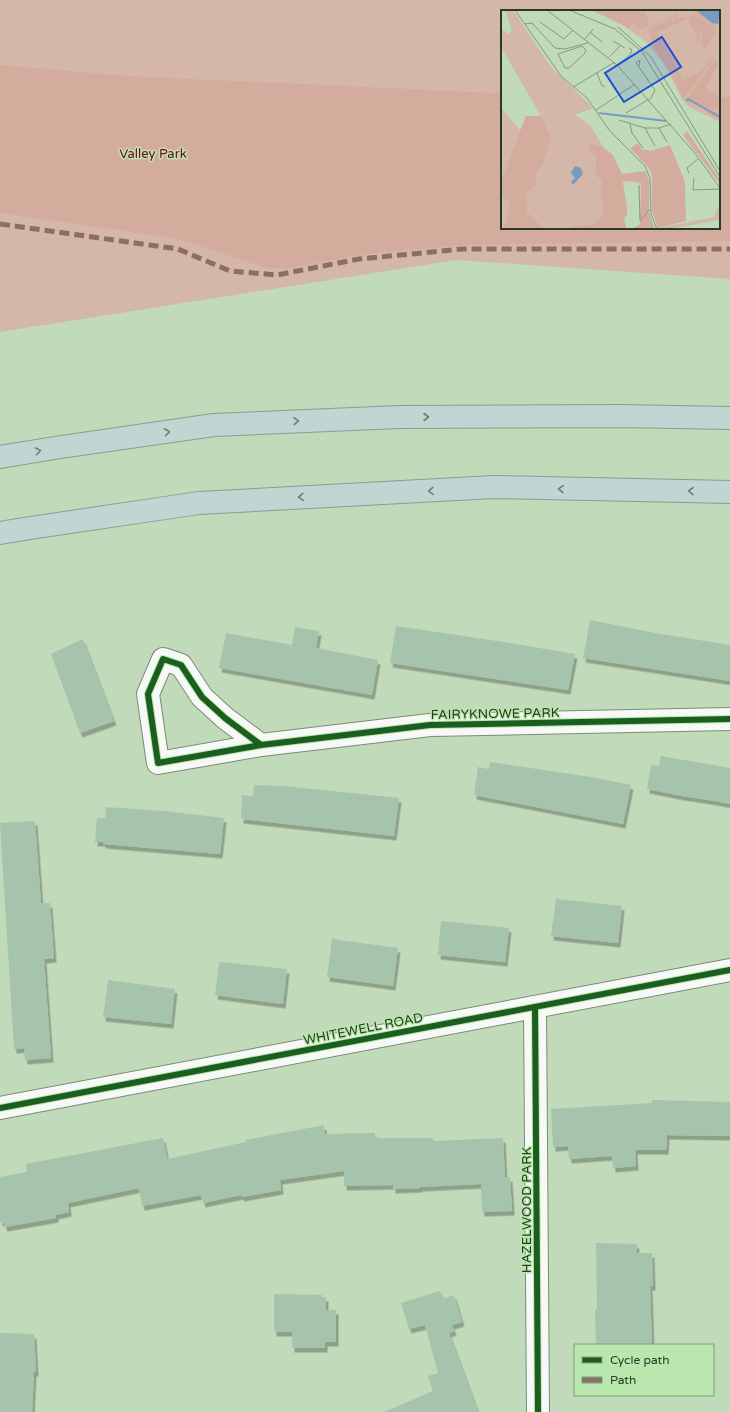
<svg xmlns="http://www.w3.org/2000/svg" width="730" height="1412" font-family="'Varela Round',sans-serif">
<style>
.green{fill:#d4b7a8;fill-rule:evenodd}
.forest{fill:#d4ac9e}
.building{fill:#a6c3ab;filter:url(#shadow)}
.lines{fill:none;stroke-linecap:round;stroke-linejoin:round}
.minor-casing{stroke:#7a8d75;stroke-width:24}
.tertiary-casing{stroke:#7a8d75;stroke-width:24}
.motorway-casing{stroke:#81a192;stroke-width:24}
.minor{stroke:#f6f9f5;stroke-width:22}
.tertiary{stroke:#f6f9f5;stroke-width:22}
.motorway{stroke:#bfd6d2;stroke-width:22}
.quiet{stroke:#8d6e63;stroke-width:5;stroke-dasharray:10 5;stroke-linecap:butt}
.cycleway-casing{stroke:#b9e7ad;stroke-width:8}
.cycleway{stroke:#1b5e20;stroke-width:6}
.oneway{stroke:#6c8072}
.labels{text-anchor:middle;stroke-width:3;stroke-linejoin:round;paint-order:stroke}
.park-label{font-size:13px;fill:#76001c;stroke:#b9e7ad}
.street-label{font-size:13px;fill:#283a23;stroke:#b9e7ad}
.inset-river{fill:none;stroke:#769cc1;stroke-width:2}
.inset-road{fill:none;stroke:#849a7e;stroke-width:1}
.view{fill:#1d4ed8;fill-opacity:0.15;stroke:#1d4ed8;stroke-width:2}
.inset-edge{fill:none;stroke:#283a23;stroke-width:2}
</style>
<defs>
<filter id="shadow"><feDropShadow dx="2.5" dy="4.5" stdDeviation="0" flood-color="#0004"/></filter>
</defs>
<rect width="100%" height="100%" fill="#c1daba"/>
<!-- green -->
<path class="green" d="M 0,0 L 730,0 L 730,279 L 456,260 L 0,332 ZM 502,11 L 719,11 L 719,228 L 502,228 Z"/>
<!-- forest -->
<path class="forest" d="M 0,65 L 127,76 L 495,93 L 502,92 L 502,228 L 719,228 L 719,97 L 730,98 L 730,241 L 462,245 L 359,255 L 285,269 L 263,267 L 179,239 L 0,213 Z"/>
<!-- building -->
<g class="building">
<path d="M 590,620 L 655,633 L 730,645 L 730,681 L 583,658 Z"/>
<path d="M 396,626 L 497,641 L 575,654 L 568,690 L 390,663 Z"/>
<path d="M 295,627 L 319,631 L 316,648 L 378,660 L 372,695 L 219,668 L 226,633 L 292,645 Z"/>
<path d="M 83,639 L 114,721 L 80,733 L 51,654 Z"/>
<path d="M 661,756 L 730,768 L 730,804 L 715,801 L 682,796 L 647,789 L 651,765 L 659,766 Z"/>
<path d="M 490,762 L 591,777 L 631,785 L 623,824 L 474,795 L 478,767 L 489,769 Z"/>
<path d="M 254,785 L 283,786 L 399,798 L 394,836 L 241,819 L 242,795 L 253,796 Z"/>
<path d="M 106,807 L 164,811 L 224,818 L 220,854 L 103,844 L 103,842 L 95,842 L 97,818 L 105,818 Z"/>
<path d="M 35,821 L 41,903 L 50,903 L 54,958 L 44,959 L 51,1058 L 25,1060 L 24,1048 L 14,1049 L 0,823 Z"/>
<path d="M 556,899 L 622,906 L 618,943 L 551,936 Z"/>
<path d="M 441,921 L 509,928 L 505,962 L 438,955 Z"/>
<path d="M 332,939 L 398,948 L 393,986 L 327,977 Z"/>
<path d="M 219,962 L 287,969 L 283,1004 L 215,995 Z"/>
<path d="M 108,980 L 175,989 L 171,1024 L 103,1017 Z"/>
<path d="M 652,1100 L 730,1102 L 730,1136 L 667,1135 L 666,1150 L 635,1150 L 636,1166 L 613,1168 L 612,1156 L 569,1159 L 568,1146 L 553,1147 L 551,1109 L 652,1103 Z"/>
<path d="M 324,1125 L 325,1134 L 375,1133 L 375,1138 L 433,1138 L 434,1141 L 503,1138 L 505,1177 L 510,1177 L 512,1211 L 482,1212 L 481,1184 L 420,1187 L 420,1188 L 393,1189 L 393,1185 L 344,1186 L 344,1171 L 280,1180 L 281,1190 L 242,1197 L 241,1195 L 203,1203 L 201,1195 L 142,1206 L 139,1188 L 68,1203 L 69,1212 L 56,1215 L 56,1218 L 5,1227 L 3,1221 L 0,1222 L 0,1177 L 27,1172 L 26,1164 L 163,1138 L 167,1159 L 246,1142 L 246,1140 Z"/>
<path d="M 596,1243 L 637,1244 L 636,1253 L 652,1253 L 653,1286 L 650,1286 L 652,1345 L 596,1345 L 595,1309 L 597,1309 Z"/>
<path d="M 440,1291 L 443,1299 L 454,1295 L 462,1322 L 452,1325 L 454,1331 L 449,1333 L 478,1412 L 384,1412 L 433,1391 L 428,1376 L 438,1373 L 425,1325 L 409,1329 L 401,1303 Z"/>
<path d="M 274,1294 L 322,1295 L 322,1297 L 326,1297 L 326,1310 L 336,1310 L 336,1342 L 325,1342 L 325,1348 L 292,1348 L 292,1332 L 274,1332 Z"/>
<path d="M 0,1333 L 34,1334 L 36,1372 L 34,1372 L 32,1412 L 0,1412 Z"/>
</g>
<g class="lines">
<defs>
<g id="minor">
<path d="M 261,745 L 225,718 L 202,697 L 181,665 L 163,659 L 148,694 L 158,763 L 261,745 L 430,725 L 730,719"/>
<path d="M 535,1007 L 538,1412"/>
</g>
<path id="tertiary" d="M 0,1108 L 730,970"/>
<g id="motorway">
<path d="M 0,457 L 61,447 L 214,425 L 400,417 L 620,416 L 730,418"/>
<path d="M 0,533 L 37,527 L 199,503 L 494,487 L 730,492"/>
</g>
</defs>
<!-- minor casing -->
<use href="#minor" class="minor-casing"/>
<!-- tertiary casing -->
<use href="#tertiary" class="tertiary-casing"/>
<!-- motorway casing -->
<use href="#motorway" class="motorway-casing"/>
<!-- minor -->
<use href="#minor" class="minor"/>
<!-- tertiary -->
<use href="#tertiary" class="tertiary"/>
<!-- motorway -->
<use href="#motorway" class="motorway"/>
<!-- quiet -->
<path class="quiet" d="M 0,224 L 178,249 L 230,271 L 277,275 L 359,259 L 463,249 L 730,249"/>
<defs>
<g id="cycleway">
<path d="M 261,745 L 225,718 L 202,697 L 181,665 L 163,659 L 148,694 L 158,763 L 261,745 L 430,725 L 730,719"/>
<path d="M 535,1007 L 538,1412"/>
<path d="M 0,1108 L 730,970"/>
</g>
</defs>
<!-- cycleway casing -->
<use href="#cycleway" class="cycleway-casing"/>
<!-- cycleway -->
<use href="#cycleway" class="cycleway"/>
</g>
<!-- one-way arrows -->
<defs><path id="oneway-chevron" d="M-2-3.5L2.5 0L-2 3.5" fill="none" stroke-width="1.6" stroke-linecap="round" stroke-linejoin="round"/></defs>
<g class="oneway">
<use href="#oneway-chevron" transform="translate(426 417)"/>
<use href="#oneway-chevron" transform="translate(296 421) rotate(-2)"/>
<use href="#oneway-chevron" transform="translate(167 432) rotate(-8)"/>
<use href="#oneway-chevron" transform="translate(38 451) rotate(-10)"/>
<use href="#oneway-chevron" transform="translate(561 489) rotate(-179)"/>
<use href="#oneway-chevron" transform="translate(431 491) rotate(177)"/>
<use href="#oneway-chevron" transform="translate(691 491) rotate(-179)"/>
<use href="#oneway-chevron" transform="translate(301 497) rotate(177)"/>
</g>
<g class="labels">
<!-- park labels -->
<g class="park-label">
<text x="153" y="158">Valley Park</text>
</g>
<!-- street labels -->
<g class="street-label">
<text transform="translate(495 713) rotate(-1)" y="5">FAIRYKNOWE PARK</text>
<text transform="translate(363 1028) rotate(-11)" y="5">WHITEWELL ROAD</text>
<text transform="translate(526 1210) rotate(-90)" y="5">HAZELWOOD PARK</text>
</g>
</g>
<!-- overview -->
<g transform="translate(501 10)">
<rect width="219" height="219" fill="#c1daba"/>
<path d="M 4,0 L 12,0 L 50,57 L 92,98 L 74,105 L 89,115 L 103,138 L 88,133 L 88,139 L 95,147 L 94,163 L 101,173 L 99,180 L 102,202 L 99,209 L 91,214 L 72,216 L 72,219 L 0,219 L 0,98 L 19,120 L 25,106 L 40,106 L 0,37 L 0,19 L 8,24 L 11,20 ZM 90,0 L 219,0 L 219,112 L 190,98 L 182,91 L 162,52 L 146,33 L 125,17 ZM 215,199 L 219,199 L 219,210 L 168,219 L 157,218 L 214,207 Z" fill="#d4b7a8"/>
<path d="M 89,0 L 144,0 L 148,16 L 140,19 L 132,14 L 128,19 L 110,8 ZM 173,0 L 176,0 L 177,8 L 150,15 L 175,6 ZM 187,0 L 195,0 L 204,4 L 215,14 L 219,8 L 218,13 L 215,16 ZM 191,4 L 213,16 L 203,25 L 214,17 L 215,23 L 204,39 L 200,34 L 202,25 L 189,7 ZM 183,7 L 190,9 L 196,16 L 200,26 L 198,33 L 187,9 L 156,22 L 182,70 L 202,60 L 207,52 L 211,47 L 213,49 L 183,89 L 170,64 L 158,46 L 148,23 L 149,17 ZM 214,50 L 218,52 L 204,79 L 219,87 L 219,97 L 209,102 L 219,102 L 219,109 L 213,108 L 205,101 L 185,90 ZM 25,106 L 40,106 L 50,128 L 41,156 L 36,161 L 34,176 L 25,183 L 26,202 L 43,219 L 3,219 L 10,193 L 0,185 L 0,172 ZM 186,121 L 219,170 L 219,174 L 182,125 ZM 88,133 L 103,138 L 112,145 L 121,164 L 145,161 L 148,170 L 148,202 L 154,219 L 131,219 L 139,214 L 140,173 L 126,171 L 122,172 L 126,198 L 126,206 L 123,207 L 125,219 L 72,219 L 72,216 L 91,214 L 99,209 L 102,202 L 99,180 L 101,173 L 94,163 L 95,147 L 88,139 ZM 137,133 L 141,139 L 150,141 L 169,135 L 184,172 L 185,211 L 157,218 L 151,201 L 151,164 L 146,156 L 129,138 Z" fill="#d4ac9e"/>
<path d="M 195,0 L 219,0 L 217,14 L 211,13 ZM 74,156 L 80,158 L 82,164 L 72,175 L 70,172 L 74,168 L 70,163 Z" fill="#769cc1"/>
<path class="inset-river" d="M 185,91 L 187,89 L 219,107M 98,103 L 165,111"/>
<path class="inset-road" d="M 14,0 L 60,66 L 86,88 L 108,120 L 144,156 L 149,168 L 150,204 L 156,219M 46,0 L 116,55 L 193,142 L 219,178M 68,0 L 114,19 L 141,42 L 219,167M 39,12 L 63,29 L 72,20M 24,14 L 31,13 L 54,38 L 64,39 L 87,33M 117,17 L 150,47 L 219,161M 89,22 L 101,32M 84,29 L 92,19M 112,31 L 124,38M 81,36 L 85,40 L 84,43 L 68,58 L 64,58 L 57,44 ZM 108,47 L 120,35M 116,55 L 129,45 L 131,40 L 128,38M 138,57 L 139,50 L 135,53 L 154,80 L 149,90M 96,63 L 101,76 L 104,76M 72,77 L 114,52M 95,100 L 134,74M 125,103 L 148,89M 118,110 L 144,118 L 158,118 L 170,114M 129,114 L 131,123 L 142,138M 144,118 L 154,136M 158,118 L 166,132M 188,163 L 186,158 L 198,148M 193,168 L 192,180 L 219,179M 138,175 L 139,211 L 149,199"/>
<path class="view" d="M 161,27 L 180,57 L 123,92 L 104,63 Z"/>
<rect width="219" height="219" class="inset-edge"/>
</g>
<!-- legend -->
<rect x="574" y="1344" width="140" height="52" fill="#b9e7ad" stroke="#7fa276"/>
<rect x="582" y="1357" width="20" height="6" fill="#1b5e20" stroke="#7fa276"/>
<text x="610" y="1364" font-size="12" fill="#283a23">Cycle path</text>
<rect x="582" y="1377" width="20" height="6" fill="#8d6e63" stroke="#7fa276"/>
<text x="610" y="1384" font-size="12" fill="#283a23">Path</text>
</svg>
